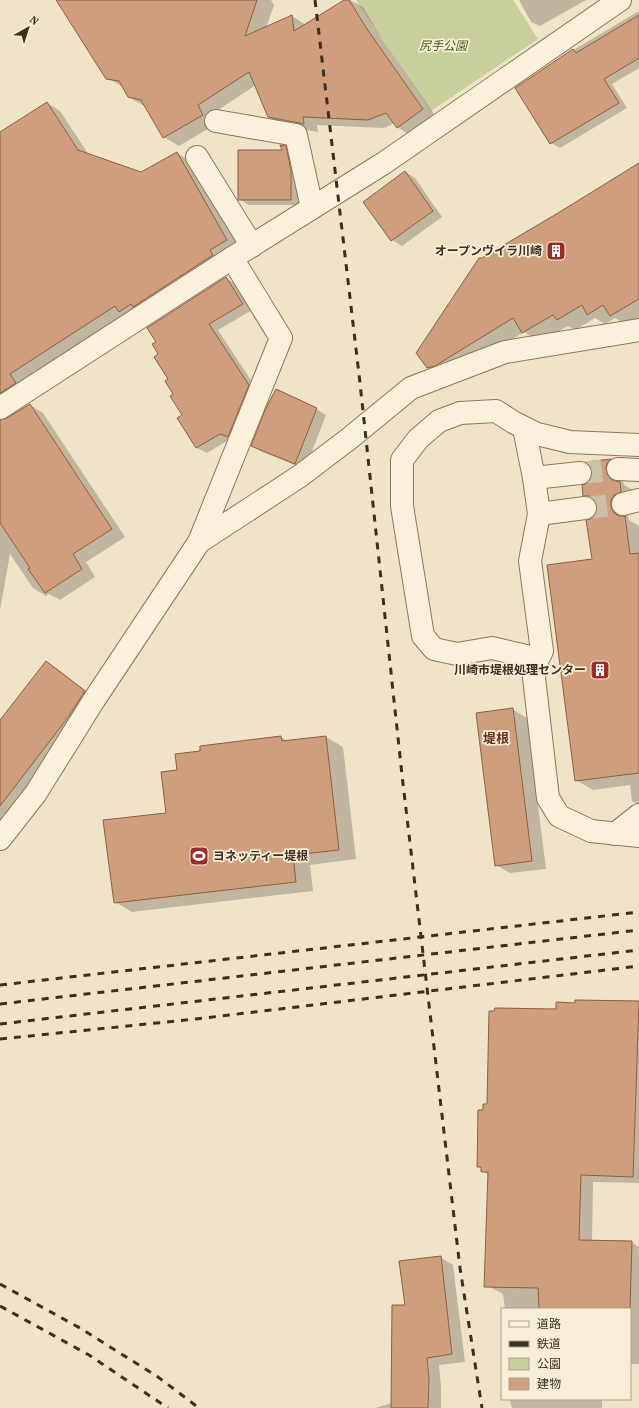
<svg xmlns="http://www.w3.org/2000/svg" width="639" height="1408" font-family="'Source Serif 4','Noto Sans JP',serif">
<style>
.green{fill:#c9cf9b}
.shadow{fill:#0003}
.building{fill:#cf9f7d;stroke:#8d5f41}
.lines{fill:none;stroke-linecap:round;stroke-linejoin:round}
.minor-tunnel{stroke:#ccc0a6;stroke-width:22;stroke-dasharray:22 11;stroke-linecap:butt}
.minor-casing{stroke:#8d765c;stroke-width:24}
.minor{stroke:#faf1dc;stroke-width:22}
.rail{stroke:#3d2e20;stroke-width:3;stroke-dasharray:7 7;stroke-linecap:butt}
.labels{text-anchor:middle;stroke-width:3.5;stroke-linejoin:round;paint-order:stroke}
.park-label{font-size:12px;font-style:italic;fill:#4d5a26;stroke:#f7eed8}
.poi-label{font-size:12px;font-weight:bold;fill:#3d2e20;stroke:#f7eed8;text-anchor:end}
.neighbourhood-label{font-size:13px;font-weight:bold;fill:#6b2e1e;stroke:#f7eed8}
</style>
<rect width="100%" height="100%" fill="#f0e4c8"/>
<!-- green -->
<path class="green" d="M 356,0 L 513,0 L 538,39 L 431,111 Z"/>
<!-- shadow -->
<g class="shadow">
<path d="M 57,0 L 271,0 L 274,5 L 266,28 L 292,16 L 306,25 L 346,0 L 350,0 L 363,7 L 382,39 L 437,118 L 412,136 L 397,127 L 395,123 L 384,128 L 317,125 L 318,132 L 284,126 L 269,117 L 256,85 L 212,114 L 218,123 L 179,146 L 164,137 L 144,106 L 129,97 L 123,87 L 107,78 Z"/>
<path d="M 519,0 L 586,0 L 540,26 L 531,22 Z"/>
<path d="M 639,11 L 639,68 L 612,84 L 627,108 L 560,148 L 551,143 L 553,62 Z"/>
<path d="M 47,103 L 60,111 L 89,155 L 141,174 L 177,153 L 190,161 L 240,248 L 1,417 L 2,421 L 30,405 L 43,413 L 125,537 L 86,562 L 95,577 L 60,600 L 49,594 L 46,596 L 33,588 L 10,554 L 0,610 L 0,133 Z"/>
<path d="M 285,147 L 295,153 L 301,205 L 249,205 L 239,199 L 284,151 Z"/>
<path d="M 639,164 L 639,319 L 628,325 L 615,318 L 605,324 L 595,318 L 575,330 L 568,326 L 540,342 L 524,332 L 452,375 L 446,378 L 428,368 L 482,259 Z"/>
<path d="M 405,172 L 415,178 L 442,217 L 402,246 L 392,240 Z"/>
<path d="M 226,278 L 236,284 L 252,310 L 218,330 L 258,391 L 230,439 L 207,453 L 197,448 L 178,418 L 183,415 L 174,394 L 170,379 Z"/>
<path d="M 316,409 L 326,415 L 305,469 L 262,452 L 252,446 Z"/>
<path d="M 611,460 L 627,469 L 622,478 L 624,485 L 637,492 L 628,511 L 628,517 L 629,520 L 639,526 L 639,805 L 632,801 L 630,785 L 593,790 L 576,780 L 593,560 L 598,507 L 597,502 L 584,495 L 588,484 L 592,479 L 593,472 L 591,465 L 588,463 Z"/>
<path d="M 46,662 L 59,670 L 98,700 L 0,836 L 0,722 Z"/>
<path d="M 512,709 L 527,718 L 546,869 L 510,873 L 496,865 Z"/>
<path d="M 281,737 L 289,742 L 326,737 L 343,747 L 356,859 L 310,865 L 313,891 L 132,912 L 115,902 L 167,814 L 178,771 L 202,752 L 201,746 Z"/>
<path d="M 639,1002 L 639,1183 L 593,1182 L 592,1241 L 631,1242 L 639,1247 L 639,1364 L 630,1364 L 630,1309 L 505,1309 L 503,1294 L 488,1286 L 489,1175 L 482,1171 L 482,1168 L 478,1166 L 484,1111 L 557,1010 L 576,1004 Z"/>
<path d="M 440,1257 L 453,1265 L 465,1362 L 439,1365 L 441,1387 L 441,1408 L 375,1408 L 392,1403 L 406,1306 Z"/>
<path d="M 510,1399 L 602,1399 L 602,1408 L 512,1408 Z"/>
</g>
<!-- building -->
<g class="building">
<path d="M 56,0 L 257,0 L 245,36 L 292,15 L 294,31 L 344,0 L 349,0 L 367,29 L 423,109 L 397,128 L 386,113 L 368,120 L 303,117 L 304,124 L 268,117 L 249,72 L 198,105 L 203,115 L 163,138 L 141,100 L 128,97 L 119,81 L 106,79 Z"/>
<path d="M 639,15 L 639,58 L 604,79 L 619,103 L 550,144 L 515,88 L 573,49 L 576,53 Z"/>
<path d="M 47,102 L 78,150 L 141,172 L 177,152 L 227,240 L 210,250 L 213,255 L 133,307 L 131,304 L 119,312 L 115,306 L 10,374 L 16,383 L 0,393 L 0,132 Z"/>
<path d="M 280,145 L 286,146 L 291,170 L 291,200 L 238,200 L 238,150 L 282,150 Z"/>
<path d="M 639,163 L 639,299 L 610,316 L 603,305 L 587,315 L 582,305 L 557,320 L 553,315 L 522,333 L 513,318 L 435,366 L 427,368 L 416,353 L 479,258 L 482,258 L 558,213 Z"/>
<path d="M 405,171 L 433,211 L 391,241 L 363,202 Z"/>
<path d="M 226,277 L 243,304 L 209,324 L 249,385 L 228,437 L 220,434 L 196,448 L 177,418 L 182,415 L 170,396 L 173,394 L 165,381 L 168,379 L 154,357 L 158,354 L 152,344 L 156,342 L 147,328 Z"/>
<path d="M 276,389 L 317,408 L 295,464 L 251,446 L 265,410 Z"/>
<path d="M 30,404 L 112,529 L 73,554 L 82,569 L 45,593 L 28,569 L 30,568 L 0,523 L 0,420 L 7,418 Z"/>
<path d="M 611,459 L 607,463 L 606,468 L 607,474 L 612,480 L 620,482 L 621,492 L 614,495 L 611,501 L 611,507 L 614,513 L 619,516 L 625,516 L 630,554 L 639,553 L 639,773 L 575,781 L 547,565 L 592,559 L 586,520 L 593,518 L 596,513 L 597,507 L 595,500 L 589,496 L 583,496 L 582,485 L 588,483 L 591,478 L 592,472 L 590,466 L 586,462 Z"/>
<path d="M 46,661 L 85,691 L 69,716 L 0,806 L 0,720 Z"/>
<path d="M 513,708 L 532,861 L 495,866 L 476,713 Z"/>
<path d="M 281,736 L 282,741 L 326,736 L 339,850 L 293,855 L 296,882 L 114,903 L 103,820 L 166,813 L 161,772 L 177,770 L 175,754 L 200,751 L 200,746 Z"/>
<path d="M 575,1000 L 639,1001 L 633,1177 L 581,1175 L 579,1240 L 632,1241 L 630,1309 L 539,1309 L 538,1288 L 484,1287 L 488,1172 L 481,1172 L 481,1167 L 477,1167 L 478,1110 L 483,1110 L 483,1104 L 487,1104 L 489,1011 L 494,1011 L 495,1008 L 556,1009 L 556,1002 L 575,1003 Z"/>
<path d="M 441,1256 L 452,1354 L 427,1358 L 429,1379 L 428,1408 L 391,1408 L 392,1305 L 405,1305 L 399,1261 Z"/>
</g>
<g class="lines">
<!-- minor-tunnel -->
<g class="minor-tunnel">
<path d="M 580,473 L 618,469"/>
<path d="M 585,508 L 623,504"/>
</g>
<defs>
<g id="minor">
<path d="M 216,121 L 296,135 L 312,208"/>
<path d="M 197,157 L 252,246"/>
<path d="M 0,408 L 232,258 L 384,163 L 620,0"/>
<path d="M 524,428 L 534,478 L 580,473"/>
<path d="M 639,445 L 570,442 L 537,434 L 513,422 L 496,411 L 460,413 L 439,421 L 418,439 L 402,460 L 402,506 L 423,636 L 434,649 L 457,654 L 492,648 L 526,656 L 533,669 L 548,798 L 559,816 L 591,831 L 639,836"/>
<path d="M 618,469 L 639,470"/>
<path d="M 534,478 L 539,514 L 585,508"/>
<path d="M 623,504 L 639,500"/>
<path d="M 199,542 L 300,476 L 350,438 L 411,388 L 505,352 L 639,330"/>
<path d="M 533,669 L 542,651 L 530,561 L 539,514"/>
<path d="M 615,834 L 639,815"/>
<path d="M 0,839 L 36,793 L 94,700 L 199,542 L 281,338 L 232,258"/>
</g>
</defs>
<!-- minor casing -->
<use href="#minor" class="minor-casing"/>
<!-- minor -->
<use href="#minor" class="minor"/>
<!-- rail -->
<g class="rail">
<path d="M 315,0 L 360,383 L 402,775 L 460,1268 L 482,1408"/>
<path d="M 0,985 L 639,912"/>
<path d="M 0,1004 L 639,930"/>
<path d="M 0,1024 L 639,950"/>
<path d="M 0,1039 L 196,1019 L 639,966"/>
<path d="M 0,1284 L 80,1328 L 158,1377 L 199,1408"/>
<path d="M 0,1306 L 89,1355 L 168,1408"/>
</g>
</g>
<!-- icons -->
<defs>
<symbol id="building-square" viewBox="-11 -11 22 22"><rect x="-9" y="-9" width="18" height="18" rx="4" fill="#9e2a2b" stroke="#f7eed8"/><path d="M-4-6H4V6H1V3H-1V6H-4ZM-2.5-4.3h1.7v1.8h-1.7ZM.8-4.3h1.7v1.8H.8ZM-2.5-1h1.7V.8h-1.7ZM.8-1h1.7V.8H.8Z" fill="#fff"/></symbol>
<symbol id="stadium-square" viewBox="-11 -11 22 22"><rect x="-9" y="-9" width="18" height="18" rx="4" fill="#9e2a2b" stroke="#f7eed8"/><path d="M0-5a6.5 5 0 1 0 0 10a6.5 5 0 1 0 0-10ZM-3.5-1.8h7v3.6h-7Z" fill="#fff"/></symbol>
</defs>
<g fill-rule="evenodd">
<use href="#building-square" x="545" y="240" width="22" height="22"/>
<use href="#building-square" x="589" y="659" width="22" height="22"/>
<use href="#stadium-square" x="188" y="845" width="22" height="22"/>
</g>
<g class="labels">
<!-- park labels -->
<g class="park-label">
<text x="443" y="50">尻手公園</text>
</g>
<!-- poi labels -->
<g class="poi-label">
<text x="542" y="255">オープンヴイラ川崎</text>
<text x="586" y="674">川崎市堤根処理センター</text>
<text x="213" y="860" text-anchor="start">ヨネッティー堤根</text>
</g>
<!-- neighbourhood labels -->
<g class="neighbourhood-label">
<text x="496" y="743">堤根</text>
</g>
</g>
<!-- legend -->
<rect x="501" y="1308" width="130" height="92" fill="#f7eed8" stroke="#ada18e"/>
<rect x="509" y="1321" width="20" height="6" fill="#faf1dc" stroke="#ada18e"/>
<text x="537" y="1328" font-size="12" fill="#3d2e20">道路</text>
<rect x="509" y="1341" width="20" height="6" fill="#3d2e20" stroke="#ada18e"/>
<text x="537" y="1348" font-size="12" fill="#3d2e20">鉄道</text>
<rect x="509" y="1358" width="20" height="12" fill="#c9cf9b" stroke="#ada18e"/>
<text x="537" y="1368" font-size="12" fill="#3d2e20">公園</text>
<rect x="509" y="1378" width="20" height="12" fill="#cf9f7d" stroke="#ada18e"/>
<text x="537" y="1388" font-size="12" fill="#3d2e20">建物</text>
<!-- north arrow -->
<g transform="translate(28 28) rotate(39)" stroke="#f7eed8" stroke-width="3" paint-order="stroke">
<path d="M0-3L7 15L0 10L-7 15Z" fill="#3d2e20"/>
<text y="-6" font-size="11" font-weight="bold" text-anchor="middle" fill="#3d2e20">N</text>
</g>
</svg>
